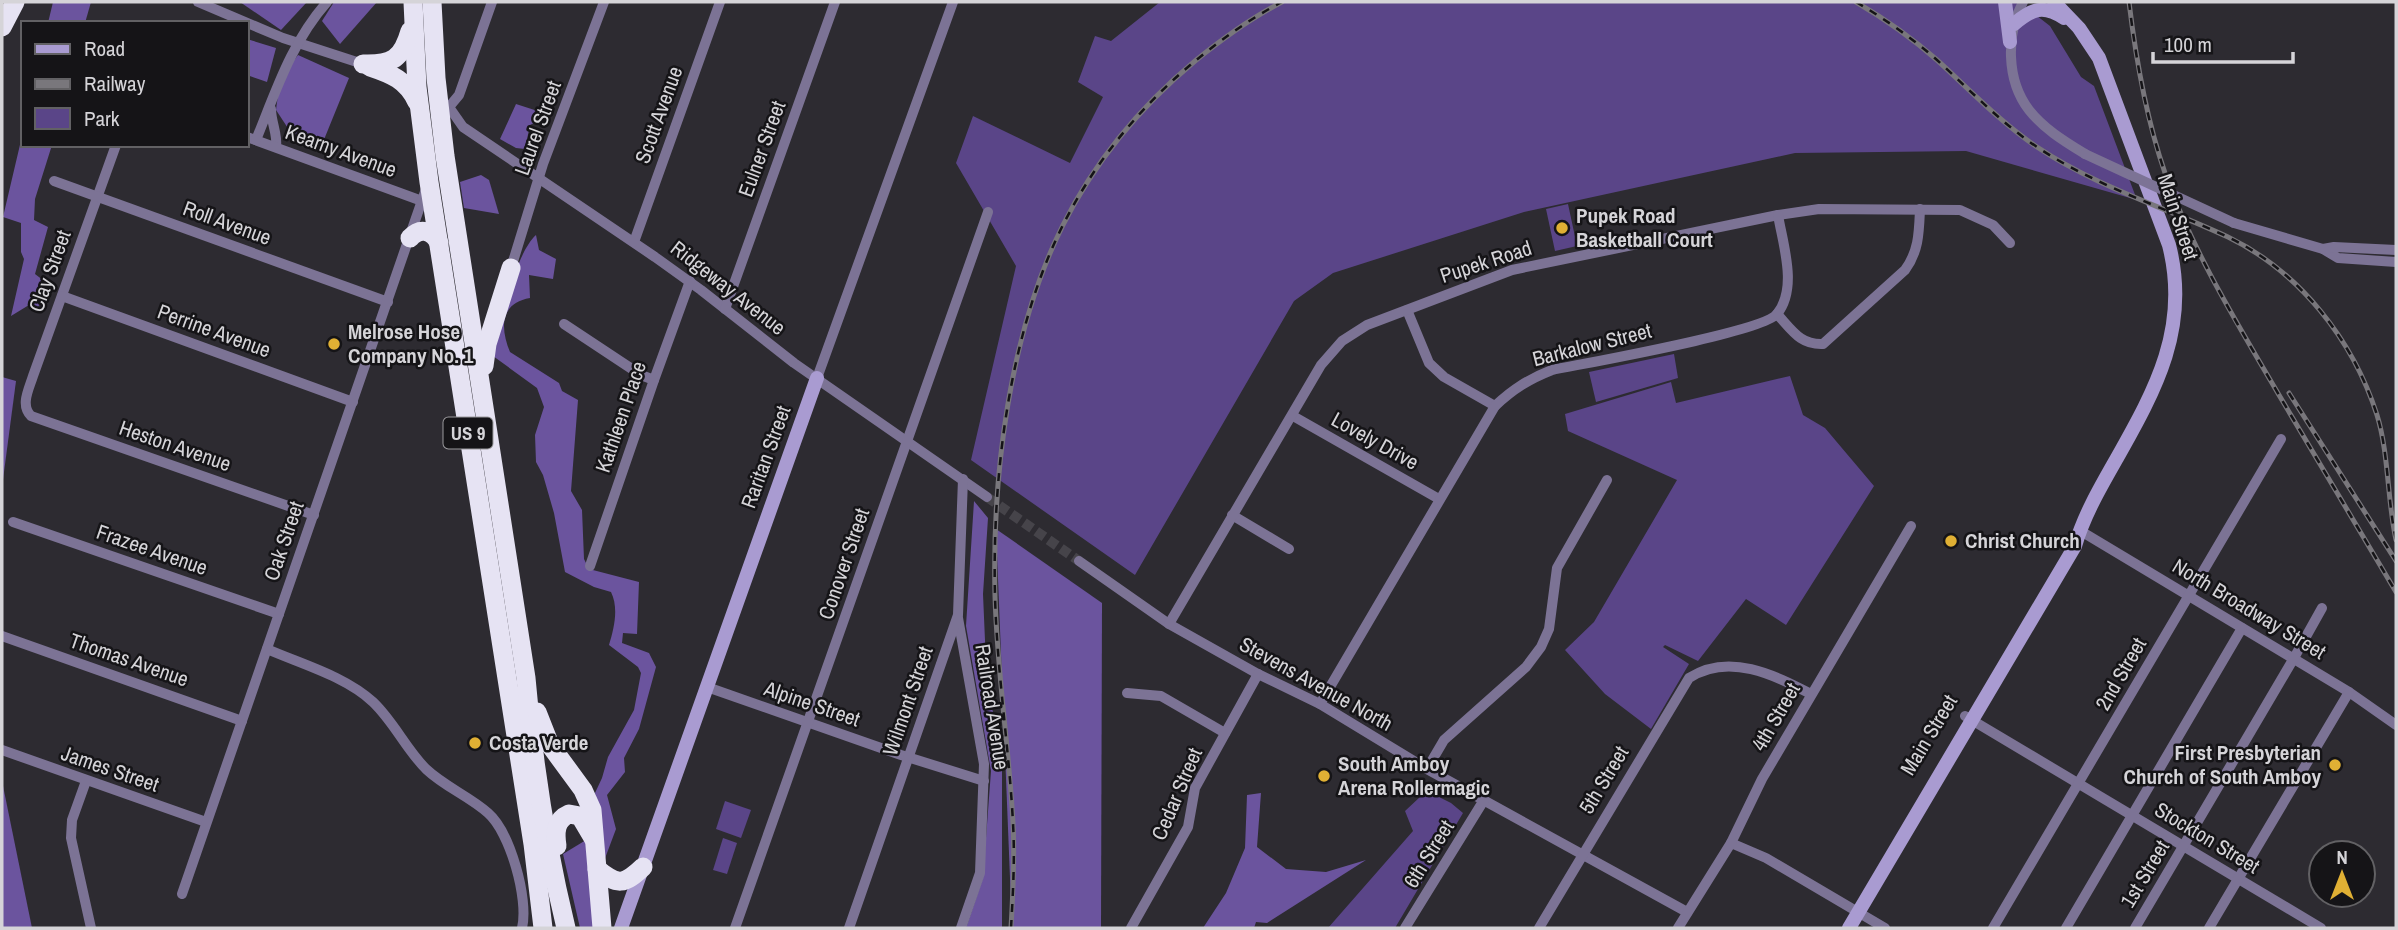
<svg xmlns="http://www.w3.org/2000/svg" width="2398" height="930" font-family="'Archivo Narrow',sans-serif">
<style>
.green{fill:#5a4588}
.forest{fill:#6b549e}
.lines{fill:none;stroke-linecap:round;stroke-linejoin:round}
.street-tunnel{stroke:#46444a;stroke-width:10;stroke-dasharray:10 5;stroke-linecap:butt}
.street{stroke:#7c7395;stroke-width:10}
.secondary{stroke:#a99bd1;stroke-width:14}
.highway{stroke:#e6e3f3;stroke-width:19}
.rail-casing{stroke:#79777c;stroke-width:5}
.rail{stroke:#151417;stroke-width:2.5;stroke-dasharray:8;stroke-linecap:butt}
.street-bridge{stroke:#7c7395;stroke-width:10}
.poi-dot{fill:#e0b034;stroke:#151417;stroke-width:2.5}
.labels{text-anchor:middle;stroke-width:5;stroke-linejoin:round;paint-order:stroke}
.shield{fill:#151417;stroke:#9b9a9e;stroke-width:2}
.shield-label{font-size:19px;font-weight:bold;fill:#d5d4d8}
.street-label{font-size:21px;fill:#d5d4d8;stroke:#151417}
.poi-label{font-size:21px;font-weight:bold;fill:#d5d4d8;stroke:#151417;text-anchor:start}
</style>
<rect width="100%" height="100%" fill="#2d2b31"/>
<!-- green -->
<g class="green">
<path d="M 1160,2 L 2019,2 L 2050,26 L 2081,77 L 2094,86 L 2137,200 L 1966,151 L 1795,153 L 1524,212 L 1333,273 L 1294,301 L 1135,575 L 971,460 L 1016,266 L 956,163 L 973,116 L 1070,163 L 1103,97 L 1078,82 L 1095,36 L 1111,41 Z"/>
<path d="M 1568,204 L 1577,246 L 1555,251 L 1546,209 Z"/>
<path d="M 1674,354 L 1678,378 L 1596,402 L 1589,372 Z"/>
<path d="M 1790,376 L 1803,415 L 1825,428 L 1874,486 L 1786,625 L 1746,599 L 1698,661 L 1665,645 L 1663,647 L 1689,664 L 1651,729 L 1605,694 L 1565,650 L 1594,622 L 1677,480 L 1568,431 L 1565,414 L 1671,382 L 1676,403 Z"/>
<path d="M 1435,795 L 1451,803 L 1463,813 L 1395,928 L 1328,928 L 1413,831 L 1405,811 L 1420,797 Z"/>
<path d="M 725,801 L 751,810 L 741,838 L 716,829 Z"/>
<path d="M 723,838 L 737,843 L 727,874 L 713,870 Z"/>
</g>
<!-- forest -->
<g class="forest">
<path d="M 53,2 L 91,2 L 85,23 L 48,23 Z"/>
<path d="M 240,2 L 307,2 L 281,30 Z"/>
<path d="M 334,2 L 377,2 L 340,44 L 322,21 Z"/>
<path d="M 247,39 L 276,48 L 267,82 L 247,75 Z"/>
<path d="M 298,55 L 349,78 L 323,142 L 297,142 L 276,110 L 280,79 Z"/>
<path d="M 516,104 L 550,115 L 530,125 L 525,149 L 516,148 L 500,139 Z"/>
<path d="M 23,132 L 23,145 L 52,145 L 35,199 L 34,220 L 48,227 L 35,274 L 52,287 L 38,307 L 29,305 L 11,316 L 24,259 L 21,252 L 21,223 L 3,217 Z"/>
<path d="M 481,175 L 489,180 L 499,214 L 464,208 L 460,182 Z"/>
<path d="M 536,235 L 539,250 L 556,259 L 553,279 L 529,275 L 530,298 C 500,303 500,328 510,352 L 559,383 L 562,391 L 578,400 L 571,491 L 582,510 L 584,559 L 589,569 L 639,582 L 637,634 L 623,633 L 622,643 L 649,653 L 656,667 L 639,729 L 624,758 L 625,772 L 607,795 L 616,829 L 604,861 L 595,793 L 602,778 L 608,757 L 634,710 L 641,673 L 638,667 L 609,645 C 614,629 619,608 611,592 L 594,587 L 565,572 L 554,513 L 543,475 L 536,462 L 535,435 L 544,407 L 537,388 L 493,356 C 501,325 514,255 536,235 Z"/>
<path d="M 2,377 L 16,381 L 2,487 Z"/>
<path d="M 974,501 L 988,518 L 983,594 L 987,687 L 1002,750 L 1002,928 L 966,928 L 983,878 L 991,771 L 966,626 Z"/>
<path d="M 996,529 L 1102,603 L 1101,928 L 1012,928 Z"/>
<path d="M 2,781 L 32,928 L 2,928 Z"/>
<path d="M 1261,793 L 1257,847 L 1286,869 L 1326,872 L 1366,860 L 1267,923 L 1256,922 L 1254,928 L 1203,928 L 1226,893 L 1245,848 L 1247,795 Z"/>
<path d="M 586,840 L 596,928 L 580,928 L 563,854 Z"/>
</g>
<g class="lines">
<!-- street-tunnel -->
<path class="street-tunnel" d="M 987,497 L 1079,561"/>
<!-- street -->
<g class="street">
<path d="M 198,2 L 283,38 L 363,64"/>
<path d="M 492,2 L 459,95 L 449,107 L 463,127 L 655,257 L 701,290 L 794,363 L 987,497"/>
<path d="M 2023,2 C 2006,34 2006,80 2029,110 C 2044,129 2064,141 2085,154"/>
<path d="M 271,109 C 271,122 278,135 276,147"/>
<path d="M 247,137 L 422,201"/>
<path d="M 256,140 C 276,91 291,43 327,2"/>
<path d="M 116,145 L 33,376 C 29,389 20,405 31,416 L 314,515"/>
<path d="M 54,181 L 388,302"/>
<path d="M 2234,223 L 2323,249 L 2338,258 L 2396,262"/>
<path d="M 634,242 L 720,2"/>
<path d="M 2323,249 L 2334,247 L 2396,250"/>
<path d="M 511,268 L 543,164 L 604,2"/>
<path d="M 62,296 L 353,402"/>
<path d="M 725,309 L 835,2"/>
<path d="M 1407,310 L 1429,363 L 1444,377 L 1495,406"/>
<path d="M 1777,314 C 1792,330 1800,345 1823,344 L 1905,270 C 1919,251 1919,232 1920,209"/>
<path d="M 564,324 L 641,375 L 654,380"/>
<path d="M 817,378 L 953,2"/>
<path d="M 1293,416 L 1439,499"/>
<path d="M 1232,515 L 1289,549"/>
<path d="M 13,522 L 279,614"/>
<path d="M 2079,530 L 2349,692 L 2396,725"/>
<path d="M 1079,561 L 1169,624 L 1258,674 L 1320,704 L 1427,769 L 1687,912"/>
<path d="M 590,566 L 654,380 L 690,281"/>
<path d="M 958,618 L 984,764 L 980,873 L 961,928"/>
<path d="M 1169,624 L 1321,365 L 1342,341 L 1367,325 L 1512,270 L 1778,215 L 1819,209 L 1960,210 L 1993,225 L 2010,243"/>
<path d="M 2,636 L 242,721"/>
<path d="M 267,649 C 301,664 345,676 373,702 C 394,722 406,749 426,769 C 445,787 469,796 488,813 C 510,832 529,899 522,928"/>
<path d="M 707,687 L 901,755 L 984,781"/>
<path d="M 1127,693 L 1161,696 L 1225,733"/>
<path d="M 1320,704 L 1495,406 C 1513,389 1529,379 1552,370 C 1586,363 1763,332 1777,314 C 1798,288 1783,245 1778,215"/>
<path d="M 1965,716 L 2321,928"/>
<path d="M 2,750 L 206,822"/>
<path d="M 1427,769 L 1444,740 L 1526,667 L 1541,647 L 1549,629 L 1557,568 L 1607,480"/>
<path d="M 86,781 L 72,820 L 71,838 L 91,928"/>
<path d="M 1731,843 L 1766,858 L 1885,928"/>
<path d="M 182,894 L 426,189"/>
<path d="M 735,928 L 988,212"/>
<path d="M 849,928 L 958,615 L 963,479"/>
<path d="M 1131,928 L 1188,827 L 1195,788 L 1258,674"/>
<path d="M 1405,928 L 1484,800"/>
<path d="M 1539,928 L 1689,678 C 1729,652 1774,675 1811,694"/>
<path d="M 1678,928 L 1731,843 L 1762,779 L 1911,526"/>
<path d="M 1993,928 L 2281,439"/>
<path d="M 2066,928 L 2242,628"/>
<path d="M 2135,928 L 2294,658 L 2322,608"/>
<path d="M 2209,928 L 2349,692"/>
</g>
<!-- secondary -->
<g class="secondary">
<path d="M 2005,2 L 2010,42"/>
<path d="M 2014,24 C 2032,9 2043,4 2064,18"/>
<path d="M 621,928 L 817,378"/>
<path d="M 1849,928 L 2075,546 C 2084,515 2101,486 2117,458 C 2156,389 2190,327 2169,245 L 2099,58 L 2079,28 L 2054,2"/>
</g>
<!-- highway -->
<g class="highway">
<path d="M 413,2 L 417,87 L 429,182 L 533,844 L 543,928"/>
<path d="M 432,2 L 436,78 L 445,156 L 526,678 C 533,761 546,846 566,928"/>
<path d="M 2,27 L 15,2"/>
<path d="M 363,64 C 392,65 402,59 410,31"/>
<path d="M 370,67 C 391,74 407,80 417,102"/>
<path d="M 410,238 C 420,227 432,230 439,243"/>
<path d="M 484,366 L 487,344 L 511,268"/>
<path d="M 537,712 L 550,745 L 583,790 L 592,810 L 602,928"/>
<path d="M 557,846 C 555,833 555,820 569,814 L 580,816 L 593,838"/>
<path d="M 597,869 C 618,886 624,885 643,867"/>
</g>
<defs>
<g id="rail">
<path d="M 1856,2 C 1885,19 1912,38 1937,60 C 1970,90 2000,122 2037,147 C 2095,186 2164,207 2228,237 C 2300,272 2353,340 2377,415 C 2389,454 2387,499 2396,540"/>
<path d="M 2129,2 C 2136,60 2146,118 2165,173 C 2193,252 2237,323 2279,395 C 2318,461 2357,526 2396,592"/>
<path d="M 2289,393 L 2396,561"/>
<path d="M 1011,928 C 1013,893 1015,858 1013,823 C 1009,747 997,672 995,596 C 992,476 1009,333 1063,225 C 1095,161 1141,106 1195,61 C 1222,39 1251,18 1282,2"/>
</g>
</defs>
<!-- rail casing -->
<use href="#rail" class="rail-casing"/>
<!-- rail -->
<use href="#rail" class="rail"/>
<!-- street-bridge -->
<path class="street-bridge" d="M 2085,154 L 2234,223"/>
</g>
<!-- markers -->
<g class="poi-dot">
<circle cx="1562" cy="228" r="7"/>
<circle cx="334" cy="344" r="7"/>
<circle cx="1951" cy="541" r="7"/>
<circle cx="475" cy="743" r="7"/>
<circle cx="2335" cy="765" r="7"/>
<circle cx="1324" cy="776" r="7"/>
</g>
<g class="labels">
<!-- shield labels -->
<rect class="shield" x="443.5" y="417.5" width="49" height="31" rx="5"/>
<g class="shield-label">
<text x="468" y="440">US 9</text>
</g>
<!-- street labels -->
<g class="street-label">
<text transform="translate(659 115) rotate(-70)" y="7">Scott Avenue</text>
<text transform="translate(538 128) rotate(-70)" y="7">Laurel Street</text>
<text transform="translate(762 149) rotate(-70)" y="7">Eulner Street</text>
<text transform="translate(341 151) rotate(20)" y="7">Kearny Avenue</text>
<text transform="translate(2178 217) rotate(72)" y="7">Main Street</text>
<text transform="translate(227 223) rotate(20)" y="7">Roll Avenue</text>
<text transform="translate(1486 262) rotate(-18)" y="7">Pupek Road</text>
<text transform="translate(50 271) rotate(-70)" y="7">Clay Street</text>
<text transform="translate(728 288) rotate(38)" y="7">Ridgeway Avenue</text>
<text transform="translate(214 331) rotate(20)" y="7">Perrine Avenue</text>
<text transform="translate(1592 345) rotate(-14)" y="7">Barkalow Street</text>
<text transform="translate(621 417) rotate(-71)" y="7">Kathleen Place</text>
<text transform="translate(1375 441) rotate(29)" y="7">Lovely Drive</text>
<text transform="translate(175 446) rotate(19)" y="7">Heston Avenue</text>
<text transform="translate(766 457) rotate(-70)" y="7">Raritan Street</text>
<text transform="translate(284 541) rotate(-71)" y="7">Oak Street</text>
<text transform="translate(152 550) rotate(19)" y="7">Frazee Avenue</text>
<text transform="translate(844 564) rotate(-71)" y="7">Conover Street</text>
<text transform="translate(2249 609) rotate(31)" y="7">North Broadway Street</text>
<text transform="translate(129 660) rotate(19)" y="7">Thomas Avenue</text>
<text transform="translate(2121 674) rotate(-60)" y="7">2nd Street</text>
<text transform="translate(1316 684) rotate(29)" y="7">Stevens Avenue North</text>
<text transform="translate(908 701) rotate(-71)" y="7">Wilmont Street</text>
<text transform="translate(812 704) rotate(19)" y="7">Alpine Street</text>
<text transform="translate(992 707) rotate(81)" y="7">Railroad Avenue</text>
<text transform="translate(1776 717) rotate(-60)" y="7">4th Street</text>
<text transform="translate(1929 735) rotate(-59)" y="7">Main Street</text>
<text transform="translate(110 769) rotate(19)" y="7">James Street</text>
<text transform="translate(1604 780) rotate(-59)" y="7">5th Street</text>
<text transform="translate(1177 794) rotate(-67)" y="7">Cedar Street</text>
<text transform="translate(2207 838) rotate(31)" y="7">Stockton Street</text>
<text transform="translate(1429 854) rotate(-58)" y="7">6th Street</text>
<text transform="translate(2145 874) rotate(-59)" y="7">1st Street</text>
</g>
<!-- poi labels -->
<g class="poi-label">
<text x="1576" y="223">Pupek Road<tspan x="1576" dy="24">Basketball Court</tspan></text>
<text x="348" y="339">Melrose Hose<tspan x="348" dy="24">Company No. 1</tspan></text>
<text x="1965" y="548">Christ Church</text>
<text x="489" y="750">Costa Verde</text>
<text x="2321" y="760" text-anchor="end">First Presbyterian<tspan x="2321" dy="24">Church of South Amboy</tspan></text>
<text x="1338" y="771">South Amboy<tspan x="1338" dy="24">Arena Rollermagic</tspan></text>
</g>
</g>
<!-- border -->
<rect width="2398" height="930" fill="none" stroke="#d5d4d8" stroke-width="7"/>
<!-- legend -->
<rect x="21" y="21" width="228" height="126" fill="#151417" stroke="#626164" stroke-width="2"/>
<rect x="35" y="44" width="35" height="10" fill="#a99bd1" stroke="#626164" stroke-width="2"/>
<text x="84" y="56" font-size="21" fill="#d5d4d8">Road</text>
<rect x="35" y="79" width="35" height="10" fill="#79777c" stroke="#626164" stroke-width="2"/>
<text x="84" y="91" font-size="21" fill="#d5d4d8">Railway</text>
<rect x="35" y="108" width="35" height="21" fill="#5a4588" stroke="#626164" stroke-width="2"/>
<text x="84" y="126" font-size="21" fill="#d5d4d8">Park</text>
<!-- north arrow -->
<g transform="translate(2342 874)"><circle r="33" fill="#151417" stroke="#626164" stroke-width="2"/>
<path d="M0-5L12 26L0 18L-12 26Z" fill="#e0b034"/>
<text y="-10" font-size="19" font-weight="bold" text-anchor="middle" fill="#d5d4d8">N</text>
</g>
<!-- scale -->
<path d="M2153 52v10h140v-10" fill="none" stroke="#d5d4d8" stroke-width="3.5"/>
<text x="2164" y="52" font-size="21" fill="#d5d4d8" stroke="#151417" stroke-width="5" paint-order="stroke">100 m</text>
</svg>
